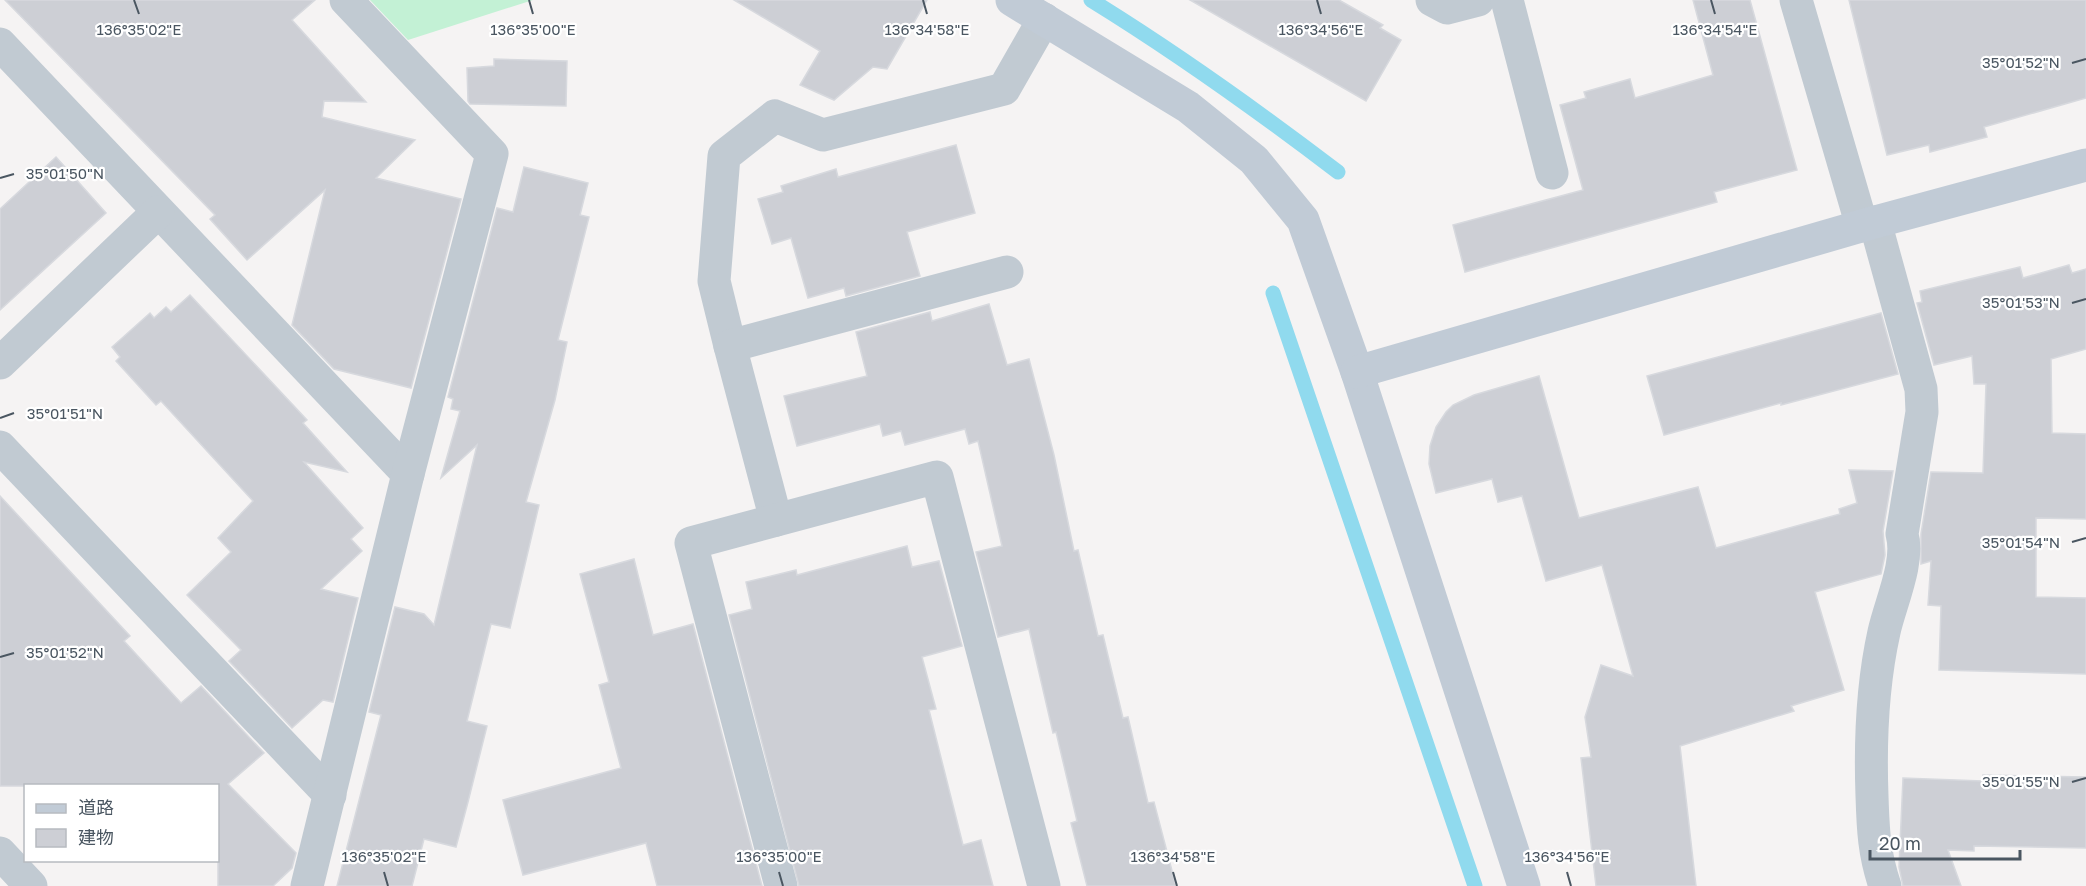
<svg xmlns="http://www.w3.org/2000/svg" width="2086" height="886" font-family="'Golos Text','Noto Sans JP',sans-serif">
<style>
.green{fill:#c3f1d5}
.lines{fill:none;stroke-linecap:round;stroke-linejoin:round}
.stream{stroke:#90daee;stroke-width:15}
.building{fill:#cdcfd5;stroke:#d7d9de;stroke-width:1.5}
.street{stroke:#c1cad2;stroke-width:33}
.secondary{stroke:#c1cbd6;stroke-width:33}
.ticks{fill:none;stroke:#4a5661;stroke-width:2}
.ticks-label{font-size:15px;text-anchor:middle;fill:#4a5661;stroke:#fff;stroke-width:4.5;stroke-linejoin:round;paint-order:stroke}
</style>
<rect width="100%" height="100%" fill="#f5f3f3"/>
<!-- green -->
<path class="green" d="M 370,0 L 533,0 L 408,40 Z"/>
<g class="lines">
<!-- stream -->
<g class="stream">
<path d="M 1091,0 C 1177,53 1258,111 1338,172"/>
<path d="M 1273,293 L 1475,886"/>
</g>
</g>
<!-- building -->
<g class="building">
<path d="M 5,0 L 315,0 L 292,20 L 366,102 L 324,101 L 322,117 L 415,140 L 376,178 L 461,199 L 411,388 L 334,369 L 292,325 L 325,190 L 247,260 L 210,219 L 215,215 Z"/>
<path d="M 734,0 L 927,0 L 887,69 L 873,67 L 834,100 L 800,85 L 820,51 Z"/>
<path d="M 1190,0 L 1339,0 L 1383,25 L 1380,28 L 1401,40 L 1366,101 Z"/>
<path d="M 1693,0 L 1750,0 L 1797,170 L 1714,192 L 1717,202 L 1465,272 L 1453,225 L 1583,190 L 1560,105 L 1586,98 L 1584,92 L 1630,79 L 1635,98 L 1713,75 Z"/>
<path d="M 1849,0 L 2086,0 L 2086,98 L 1984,127 L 1987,137 L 1930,152 L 1929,145 L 1887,155 Z"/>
<path d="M 494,59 L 567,61 L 566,106 L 470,104 L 468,101 L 467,68 L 494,66 Z"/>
<path d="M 956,145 L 975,213 L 907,232 L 920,276 L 846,296 L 844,288 L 808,298 L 791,238 L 772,244 L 758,199 L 783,192 L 781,186 L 836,169 L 838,177 Z"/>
<path d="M 56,157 L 106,213 L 0,310 L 0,209 Z"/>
<path d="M 524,167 L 588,183 L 580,215 L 589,217 L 558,340 L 567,342 L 555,400 L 526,502 L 539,505 L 510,628 L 491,624 L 467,721 L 487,726 L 468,802 L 456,847 L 424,839 L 412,886 L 337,886 L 381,715 L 369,712 L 395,607 L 424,614 L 434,625 L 477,445 L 441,478 L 460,411 L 451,409 L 453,399 L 448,397 L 497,208 L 513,212 Z"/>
<path d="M 2069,265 L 2072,273 L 2086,269 L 2086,349 L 2051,359 L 2052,433 L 2086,434 L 2086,519 L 2036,518 L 2036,597 L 2086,598 L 2086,674 L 1939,670 L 1941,606 L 1928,605 L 1931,561 L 1921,564 L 1921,534 L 1931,472 L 1983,473 L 1986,384 L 1974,384 L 1972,356 L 1934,365 L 1917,303 L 1922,302 L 1920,291 L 2020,267 L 2023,278 Z"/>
<path d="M 190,295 L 307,420 L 303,423 L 347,472 L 304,462 L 363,528 L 351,539 L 362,551 L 321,589 L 358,598 L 333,702 L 323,700 L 292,728 L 229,661 L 241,650 L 187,595 L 231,552 L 218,538 L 253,501 L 161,401 L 156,405 L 116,361 L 120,357 L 112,347 L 150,313 L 154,318 L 166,307 L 171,312 Z"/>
<path d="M 989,304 L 1007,365 L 1029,359 L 1054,455 L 1074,551 L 1078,550 L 1098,636 L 1103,635 L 1123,718 L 1128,717 L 1148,803 L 1154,802 L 1176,886 L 1087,886 L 1071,823 L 1077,821 L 1056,732 L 1053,733 L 1029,629 L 998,637 L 976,552 L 1002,546 L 978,441 L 969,444 L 965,429 L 905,445 L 901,431 L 883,436 L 880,424 L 797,446 L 784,396 L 867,376 L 856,332 L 930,312 L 932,321 Z"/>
<path d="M 1881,313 L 1898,374 L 1781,405 L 1781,403 L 1664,435 L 1647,376 Z"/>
<path d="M 1539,376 L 1579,518 L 1698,487 L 1716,548 L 1840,514 L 1839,509 L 1857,503 L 1849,470 L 1893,471 L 1883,531 L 1885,555 L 1881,574 L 1815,592 L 1844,690 L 1791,706 L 1794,711 L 1680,746 L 1696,886 L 1596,886 L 1581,758 L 1591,757 L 1585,717 L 1601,665 L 1633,676 L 1602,565 L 1546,581 L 1522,496 L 1498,502 L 1492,479 L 1436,493 L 1429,464 L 1430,446 L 1436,427 L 1446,412 L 1453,405 L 1474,395 Z"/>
<path d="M 0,496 L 130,636 L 124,641 L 181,703 L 201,686 L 264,753 L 228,784 L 296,853 L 292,868 L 273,886 L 218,886 L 218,786 L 0,786 Z"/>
<path d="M 907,546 L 912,567 L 939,561 L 962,646 L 922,657 L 936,709 L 929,710 L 963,845 L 981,840 L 993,886 L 799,886 L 729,615 L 752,609 L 746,582 L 796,570 L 797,575 Z"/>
<path d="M 634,559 L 653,635 L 693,624 L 762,886 L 657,886 L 646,843 L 523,875 L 503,800 L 621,768 L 599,685 L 609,682 L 580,574 Z"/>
<path d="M 1983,775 L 2086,777 L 2086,848 L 1974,846 L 1974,851 L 1948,850 L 1961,886 L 1903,886 L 1899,867 L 1903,778 L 1983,781 Z"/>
</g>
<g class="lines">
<!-- street -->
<g class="street">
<path d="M 1432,0 L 1447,8 L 1478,0"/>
<path d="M 1507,0 L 1552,173"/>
<path d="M 1796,0 L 1862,226"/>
<path d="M 0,44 L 408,474"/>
<path d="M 1875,222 L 1921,389 L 1922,412 L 1902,534 C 1910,562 1890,604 1884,632 C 1872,686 1870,741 1872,796 C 1873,829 1874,854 1885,886"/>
<path d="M 730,346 L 714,281 L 724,156 L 775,116 L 823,135 L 1004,89 L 1044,19"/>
<path d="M 0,363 L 158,212"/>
<path d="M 0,447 L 330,795"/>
<path d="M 776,520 L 730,346 L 1007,272"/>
<path d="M 0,853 L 31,886"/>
<path d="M 307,886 L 408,474 L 492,154 L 346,0"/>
<path d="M 781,886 L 691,543 L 937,477 L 1044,886"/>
</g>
<!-- secondary -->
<g class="secondary">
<path d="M 1012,0 L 1188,107 L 1254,160 L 1303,220 L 1357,372 L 1524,886"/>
<path d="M 1357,372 L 1875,222 L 2086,165"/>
</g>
</g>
<!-- ticks -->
<path class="ticks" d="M 134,0 L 139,14M 529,0 L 533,14M 923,0 L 927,14M 1317,0 L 1321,14M 1711,0 L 1715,14M 2072,63 L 2086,59M 0,178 L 14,174M 2072,303 L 2086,299M 0,418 L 14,413M 2072,542 L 2086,538M 0,657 L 14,653M 2072,782 L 2086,778M 384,872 L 388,886M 779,872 L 783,886M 1173,872 L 1177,886M 1567,872 L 1571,886"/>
<g class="ticks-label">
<text x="139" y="35">136°35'02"E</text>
<text x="533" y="35">136°35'00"E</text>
<text x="927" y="35">136°34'58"E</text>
<text x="1321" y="35">136°34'56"E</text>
<text x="1715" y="35">136°34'54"E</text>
<text x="2021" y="68">35°01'52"N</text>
<text x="65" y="179">35°01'50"N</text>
<text x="2021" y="308">35°01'53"N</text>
<text x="65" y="419">35°01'51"N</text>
<text x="2021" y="548">35°01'54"N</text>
<text x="65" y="658">35°01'52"N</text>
<text x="2021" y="787">35°01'55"N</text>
<text x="384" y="862">136°35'02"E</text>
<text x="779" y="862">136°35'00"E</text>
<text x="1173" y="862">136°34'58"E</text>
<text x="1567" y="862">136°34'56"E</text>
</g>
<!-- legend -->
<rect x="24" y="784" width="195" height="78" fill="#ffffff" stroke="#b7bbc0" stroke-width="1.5"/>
<rect x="36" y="804" width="30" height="9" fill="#c1cbd6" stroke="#b7bbc0" stroke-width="1.5"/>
<text x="78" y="814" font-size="18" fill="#4a5661">道路</text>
<rect x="36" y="829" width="30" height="18" fill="#cdcfd5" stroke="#b7bbc0" stroke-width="1.5"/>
<text x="78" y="844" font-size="18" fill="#4a5661">建物</text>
<!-- scale -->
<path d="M1870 850v9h150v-9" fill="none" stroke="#4a5661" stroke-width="3"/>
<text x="1879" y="850" font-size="18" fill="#4a5661" stroke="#ffffff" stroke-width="4.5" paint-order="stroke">20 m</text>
</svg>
